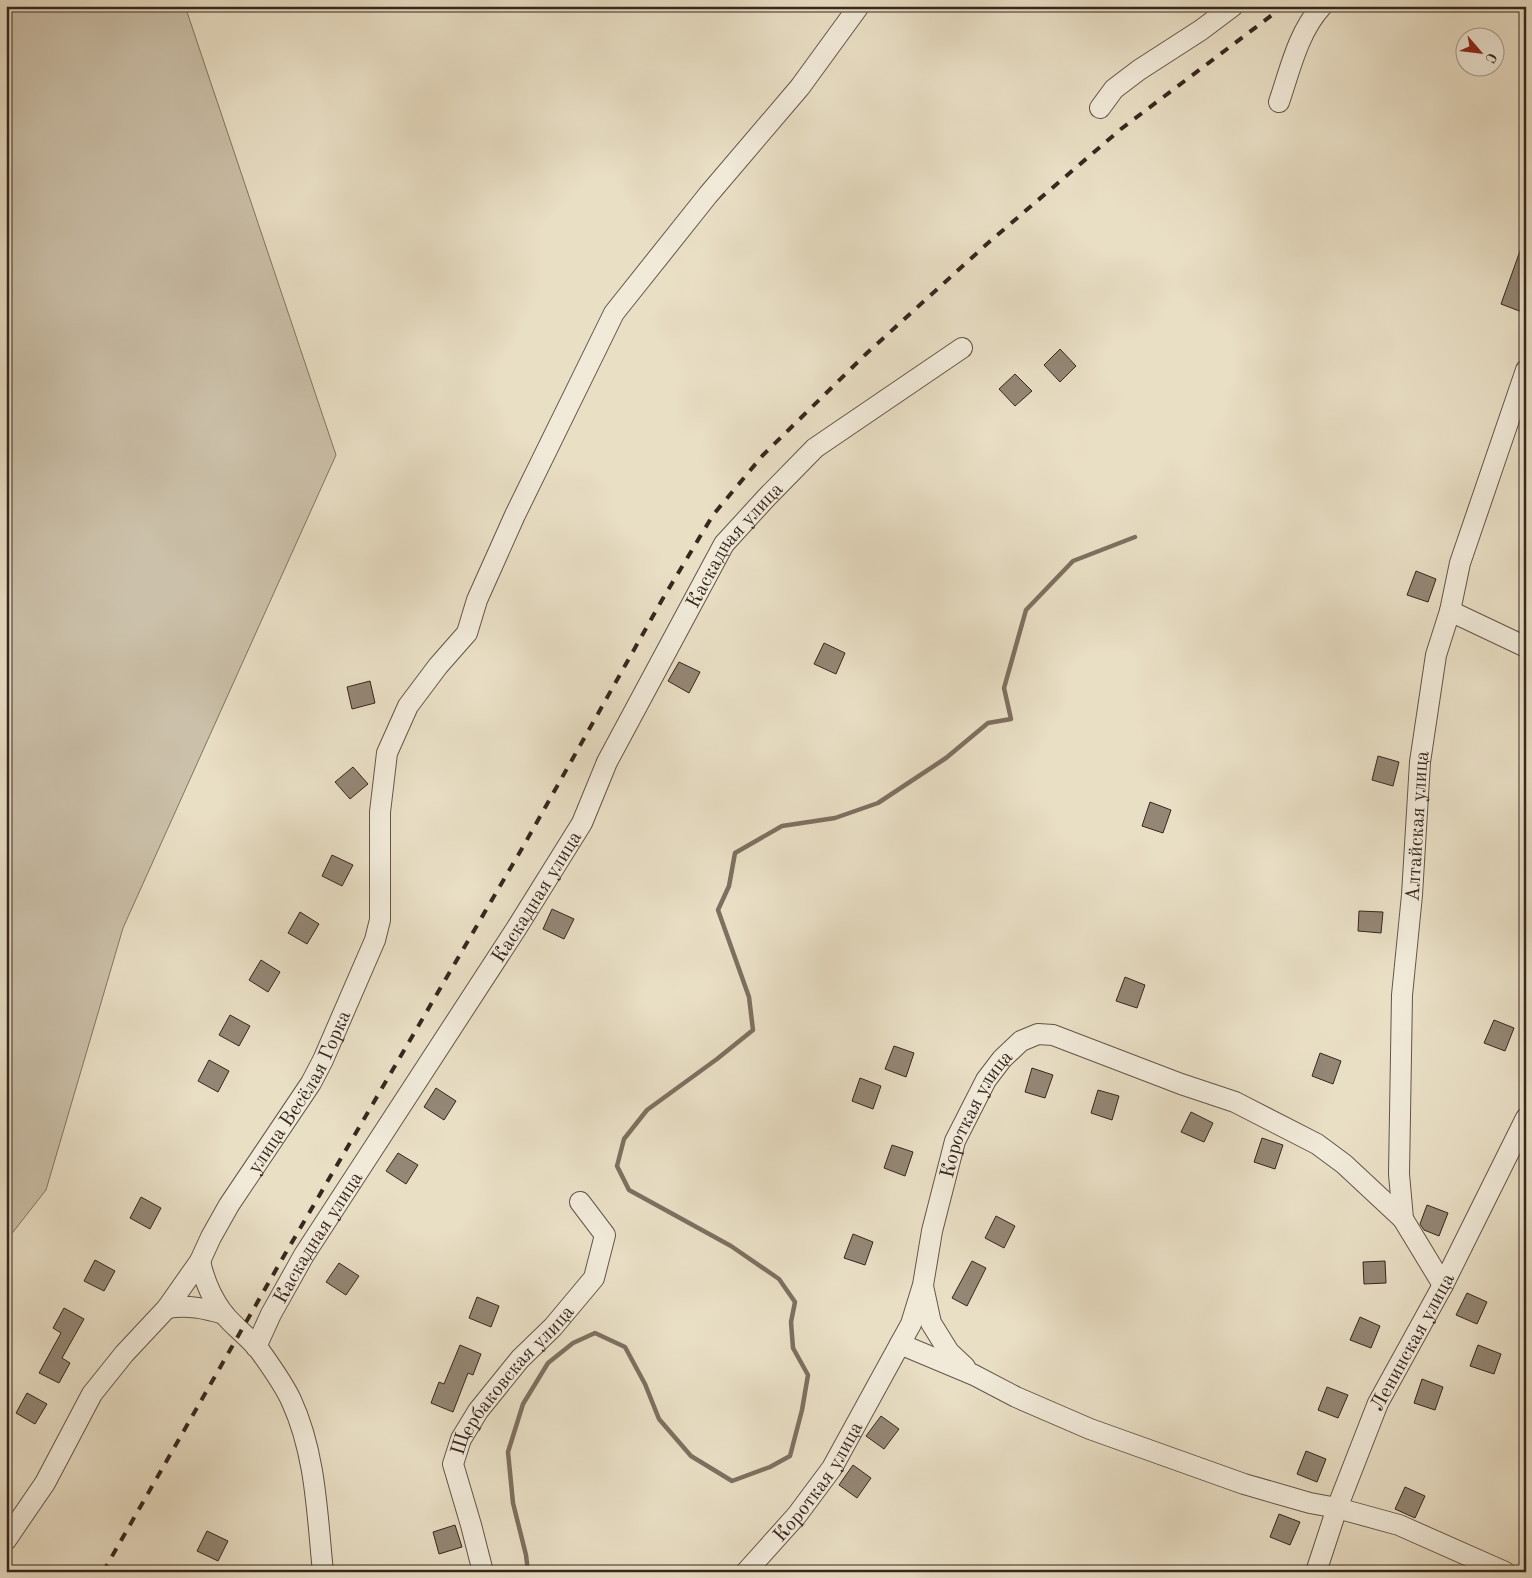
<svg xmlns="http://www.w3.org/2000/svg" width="1532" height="1578" font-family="'Old Standard TT',serif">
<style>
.green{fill:#cbc0a9;stroke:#817464}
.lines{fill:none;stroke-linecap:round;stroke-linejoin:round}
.stream{stroke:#7d7060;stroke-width:4.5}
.building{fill:#948775;stroke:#37271e}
.minor-casing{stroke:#645548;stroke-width:22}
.minor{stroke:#f1ead9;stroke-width:20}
.rail{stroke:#37271e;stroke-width:4;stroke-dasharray:9 9;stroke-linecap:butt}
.labels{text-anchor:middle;stroke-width:4;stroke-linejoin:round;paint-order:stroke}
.street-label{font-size:20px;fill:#37271e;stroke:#f1ead9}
</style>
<rect width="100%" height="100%" fill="#e9dfc5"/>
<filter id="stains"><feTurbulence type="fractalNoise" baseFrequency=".004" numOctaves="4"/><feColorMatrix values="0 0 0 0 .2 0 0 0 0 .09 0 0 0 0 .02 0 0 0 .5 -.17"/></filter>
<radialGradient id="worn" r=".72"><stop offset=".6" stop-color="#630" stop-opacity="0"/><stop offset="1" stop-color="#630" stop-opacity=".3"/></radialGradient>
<!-- green -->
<path class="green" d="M 6,6 L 185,6 L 336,455 L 123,928 L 46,1190 L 6,1241 Z"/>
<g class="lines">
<!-- stream -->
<path class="stream" d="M 528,1572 L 526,1555 L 513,1503 L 508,1452 L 523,1404 L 548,1363 L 573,1343 L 595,1333 L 625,1347 L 645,1384 L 659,1419 L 691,1456 L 732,1481 L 770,1467 L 790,1456 L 802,1410 L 808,1375 L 793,1348 L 791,1322 L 795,1302 L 779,1279 L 731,1246 L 629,1190 L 617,1166 L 624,1139 L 647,1110 L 717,1059 L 753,1030 L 749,997 L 718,910 L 729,886 L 735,853 L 782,826 L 835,818 L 878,803 L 946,758 L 988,723 L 1011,719 L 1004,688 L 1026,610 L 1073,561 L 1135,537"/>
</g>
<!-- building -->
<g class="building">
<path d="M 1524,240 L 1526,240 L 1526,300 L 1522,312 L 1501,304 Z"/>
<path d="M 1060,349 L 1076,366 L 1060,382 L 1044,365 Z"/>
<path d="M 1015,374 L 1032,391 L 1015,406 L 999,389 Z"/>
<path d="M 1416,571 L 1436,579 L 1428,602 L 1407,595 Z"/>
<path d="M 824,643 L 845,653 L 836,674 L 814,664 Z"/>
<path d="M 679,662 L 700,672 L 689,693 L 668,681 Z"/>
<path d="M 370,681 L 375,703 L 352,709 L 347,687 Z"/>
<path d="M 1378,756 L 1399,762 L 1393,786 L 1372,780 Z"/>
<path d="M 353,767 L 368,784 L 350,799 L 335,782 Z"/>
<path d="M 1150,802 L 1171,810 L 1163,833 L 1142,826 Z"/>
<path d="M 332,855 L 353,865 L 342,886 L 322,876 Z"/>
<path d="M 552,909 L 574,919 L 564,939 L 543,929 Z"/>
<path d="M 1359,911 L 1383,912 L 1381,933 L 1358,931 Z"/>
<path d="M 300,912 L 319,924 L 307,944 L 288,933 Z"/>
<path d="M 261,960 L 280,972 L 268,992 L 249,980 Z"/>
<path d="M 1125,977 L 1145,985 L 1137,1008 L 1116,1001 Z"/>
<path d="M 230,1015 L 250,1026 L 239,1046 L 219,1035 Z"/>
<path d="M 1494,1020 L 1514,1028 L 1505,1051 L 1484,1043 Z"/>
<path d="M 894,1046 L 914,1053 L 906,1077 L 885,1069 Z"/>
<path d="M 1320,1053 L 1341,1061 L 1333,1084 L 1312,1076 Z"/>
<path d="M 209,1060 L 229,1071 L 218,1092 L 198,1081 Z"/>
<path d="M 1032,1068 L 1053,1075 L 1045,1098 L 1025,1092 Z"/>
<path d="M 860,1078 L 881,1086 L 873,1109 L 852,1101 Z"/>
<path d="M 436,1088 L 456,1101 L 444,1120 L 424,1107 Z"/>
<path d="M 1098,1090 L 1119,1096 L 1112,1120 L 1091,1113 Z"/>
<path d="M 1191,1112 L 1213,1123 L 1204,1142 L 1181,1132 Z"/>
<path d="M 1262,1138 L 1283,1145 L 1275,1169 L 1254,1162 Z"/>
<path d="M 892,1145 L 913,1152 L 905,1176 L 884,1168 Z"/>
<path d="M 398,1153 L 418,1165 L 406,1184 L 386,1171 Z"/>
<path d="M 141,1197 L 161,1208 L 150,1229 L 130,1218 Z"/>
<path d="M 1427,1205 L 1448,1213 L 1439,1236 L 1424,1230 L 1420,1224 Z"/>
<path d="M 996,1216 L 1015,1226 L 1004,1248 L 985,1238 Z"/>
<path d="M 853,1234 L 873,1242 L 865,1265 L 844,1258 Z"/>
<path d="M 95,1260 L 115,1271 L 104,1291 L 84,1281 Z"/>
<path d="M 972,1261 L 986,1268 L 967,1306 L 952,1298 Z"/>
<path d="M 1385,1261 L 1386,1283 L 1364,1284 L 1363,1262 Z"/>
<path d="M 339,1263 L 359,1276 L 346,1295 L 326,1282 Z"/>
<path d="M 1467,1293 L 1487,1302 L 1477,1324 L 1456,1315 Z"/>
<path d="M 477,1297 L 499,1306 L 491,1327 L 469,1318 Z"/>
<path d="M 64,1308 L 84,1319 L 62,1358 L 70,1363 L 59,1383 L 39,1373 L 61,1333 L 53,1328 Z"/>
<path d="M 1360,1317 L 1380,1326 L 1371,1348 L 1350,1340 Z"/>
<path d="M 460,1345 L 481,1354 L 473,1375 L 468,1373 L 453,1412 L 431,1403 L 439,1382 L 444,1384 Z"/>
<path d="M 1478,1345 L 1501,1354 L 1494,1374 L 1470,1366 Z"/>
<path d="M 1422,1379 L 1443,1387 L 1435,1410 L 1414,1403 Z"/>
<path d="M 1327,1387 L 1348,1395 L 1338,1418 L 1318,1410 Z"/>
<path d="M 27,1393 L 47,1404 L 35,1424 L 16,1413 Z"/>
<path d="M 881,1416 L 899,1429 L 884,1449 L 866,1436 Z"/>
<path d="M 1306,1451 L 1326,1459 L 1317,1482 L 1297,1474 Z"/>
<path d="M 853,1465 L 871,1478 L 857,1498 L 839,1485 Z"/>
<path d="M 1405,1487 L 1425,1496 L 1415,1518 L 1395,1509 Z"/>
<path d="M 1279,1514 L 1300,1522 L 1290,1545 L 1270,1537 Z"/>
<path d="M 455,1525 L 462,1547 L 439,1554 L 433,1532 Z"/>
<path d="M 207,1531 L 228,1541 L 218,1561 L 197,1551 Z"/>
</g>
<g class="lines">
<defs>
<g id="minor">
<path d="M 1279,102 C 1290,70 1298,32 1322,6"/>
<path d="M 1100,108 L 1114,89 L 1139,70 L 1201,30 L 1233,6"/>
<path d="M 1450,611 L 1526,647"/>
<path d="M 200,1261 C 204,1280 211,1297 223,1313 C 234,1327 249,1337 260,1351 C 270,1365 284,1385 291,1400 C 316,1454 317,1514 323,1572"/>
<path id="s1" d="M 1443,1285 L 1403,1219 L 1399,1174 L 1402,995 L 1412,895 L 1420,762 L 1436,655 L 1450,611 L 1460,563 L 1526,370"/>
<path d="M 923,1286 L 931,1323 L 949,1352 L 965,1367"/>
<path d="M 167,1308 C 188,1305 204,1308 224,1314"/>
<path d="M 900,1344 L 974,1375 L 1016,1397 L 1090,1429 L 1244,1484 L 1310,1503 L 1337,1508 L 1399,1525 L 1505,1572"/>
<path id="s2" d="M 256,1347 L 271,1314 L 304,1255 L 516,929 L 582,823 L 607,762 L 724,544 L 767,497 L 815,448 L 962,348"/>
<path id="s3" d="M 6,1540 L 45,1483 L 92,1394 L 124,1354 L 167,1308 L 200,1261 L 211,1237 L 229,1205 L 311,1083 L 323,1060 L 375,940 L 380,920 L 380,812 L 387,753 L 408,706 L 438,666 L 467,633 L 477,600 L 515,515 L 614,313 L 708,195 L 800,87 L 859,6"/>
<path id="s4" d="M 483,1572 L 471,1525 L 453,1464 L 461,1439 L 478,1411 L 520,1359 L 553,1327 L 594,1278 L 605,1235 L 580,1202"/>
<path id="s5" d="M 746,1572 L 797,1515 L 832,1468 L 900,1344 L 911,1324 L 923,1285 L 932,1231 L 955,1141 L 986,1080 L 1002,1059 L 1021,1041 L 1038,1034 L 1053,1035 L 1181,1084 L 1235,1102 L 1317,1144 L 1344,1164 L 1403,1219"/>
<path id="s6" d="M 1316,1572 L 1337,1508 L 1378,1403 L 1443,1285 L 1526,1118"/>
</g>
</defs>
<!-- minor casing -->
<use href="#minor" class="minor-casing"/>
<!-- minor -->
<use href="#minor" class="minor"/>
<!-- rail -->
<path class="rail" d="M 103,1572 L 281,1261 L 524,845 L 662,600 L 713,515 L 763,455 L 867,353 L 988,243 L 1121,129 L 1284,6"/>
</g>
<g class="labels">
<!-- street labels -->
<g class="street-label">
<text dy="7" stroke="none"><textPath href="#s2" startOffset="936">Каскадная улица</textPath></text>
<text dy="7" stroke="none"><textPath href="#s1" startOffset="471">Алтайская улица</textPath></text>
<text dy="7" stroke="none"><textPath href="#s2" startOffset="531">Каскадная улица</textPath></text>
<text dy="7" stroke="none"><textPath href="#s3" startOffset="538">улица Весёлая Горка</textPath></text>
<text dy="7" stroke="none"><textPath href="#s5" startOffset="521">Короткая улица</textPath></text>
<text dy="7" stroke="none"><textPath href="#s2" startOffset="126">Каскадная улица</textPath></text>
<text dy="7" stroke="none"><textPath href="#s6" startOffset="250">Ленинская улица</textPath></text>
<text dy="7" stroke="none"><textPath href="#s4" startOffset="216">Щербаковская улица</textPath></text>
<text dy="7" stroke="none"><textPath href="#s5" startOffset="116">Короткая улица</textPath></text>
</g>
</g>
<!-- margin -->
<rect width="1532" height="1578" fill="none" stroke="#e9dfc5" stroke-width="25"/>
<rect x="8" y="8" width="1517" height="1563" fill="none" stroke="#37271e" stroke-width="2.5"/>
<rect x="12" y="12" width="1507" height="1553" fill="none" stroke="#37271e"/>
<!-- north arrow -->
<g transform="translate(1480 52) rotate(118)"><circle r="24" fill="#f1ead9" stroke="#a79c8e"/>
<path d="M0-4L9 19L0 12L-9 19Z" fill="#8f2418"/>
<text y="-8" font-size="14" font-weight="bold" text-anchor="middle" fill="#37271e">С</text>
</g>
<rect width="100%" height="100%" filter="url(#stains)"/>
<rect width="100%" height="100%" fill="url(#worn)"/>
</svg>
